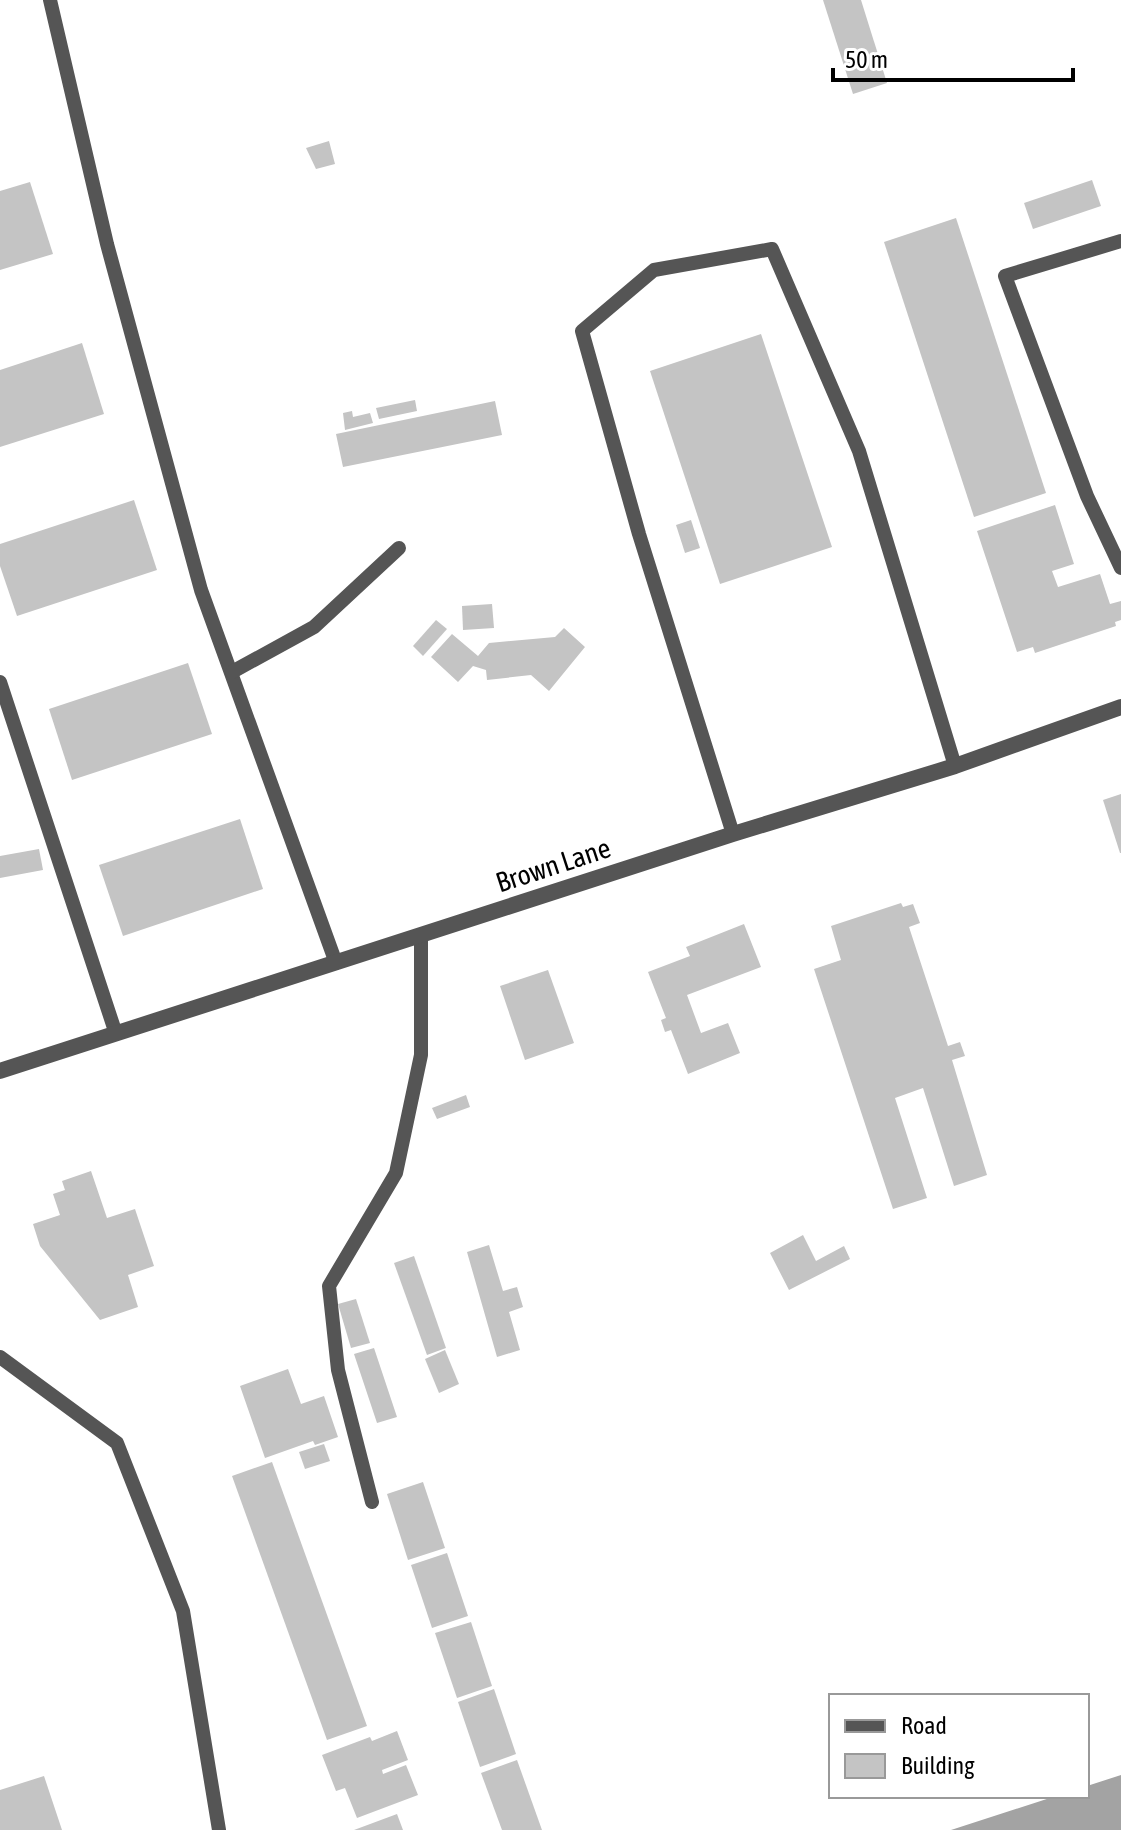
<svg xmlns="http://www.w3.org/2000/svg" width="1121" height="1830" font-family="'Asap Condensed',sans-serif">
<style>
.water{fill:#a3a3a3}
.building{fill:#c4c4c4}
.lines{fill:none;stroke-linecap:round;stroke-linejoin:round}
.service{stroke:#555;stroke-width:14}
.minor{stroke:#555;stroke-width:16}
.labels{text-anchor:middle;stroke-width:6;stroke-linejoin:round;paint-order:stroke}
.street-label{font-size:28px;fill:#000;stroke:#fff}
</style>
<rect width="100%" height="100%" fill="#fff"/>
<!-- water -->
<path class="water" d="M 1121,1775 L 1121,1830 L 951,1830 L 1056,1796 L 1087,1796 L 1087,1786 Z"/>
<!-- building -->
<g class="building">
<path d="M 823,0 L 861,0 L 887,83 L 853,94 Z"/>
<path d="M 329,141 L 335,164 L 316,169 L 306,148 Z"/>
<path d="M 1092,180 L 1101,206 L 1033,229 L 1024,203 Z"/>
<path d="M 30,182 L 53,254 L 0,270 L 0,191 Z"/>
<path d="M 956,218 L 1046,493 L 974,517 L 884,242 Z"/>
<path d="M 761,334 L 832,547 L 720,584 L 650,371 Z"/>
<path d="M 82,343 L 104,414 L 0,447 L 0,370 Z"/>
<path d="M 415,400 L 417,411 L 379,419 L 376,408 Z"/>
<path d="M 495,401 L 502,435 L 343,467 L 336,434 Z"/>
<path d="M 352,411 L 353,417 L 370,413 L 373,423 L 345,430 L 343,413 Z"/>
<path d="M 134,500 L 157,570 L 17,616 L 0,566 L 0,544 Z"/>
<path d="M 1055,505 L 1074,564 L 1052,571 L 1058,587 L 1100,574 L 1110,604 L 1121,601 L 1121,620 L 1115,622 L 1116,626 L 1035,653 L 1033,647 L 1017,652 L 977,531 Z"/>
<path d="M 691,520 L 700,548 L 685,553 L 676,525 Z"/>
<path d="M 492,604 L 494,628 L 463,630 L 462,606 Z"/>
<path d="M 436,620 L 447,629 L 423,656 L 413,646 Z"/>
<path d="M 564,628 L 585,647 L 549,691 L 531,675 L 487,680 L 486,670 L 473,666 L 458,682 L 431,657 L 452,634 L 478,656 L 489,643 L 555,637 Z"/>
<path d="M 188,663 L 212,734 L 72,780 L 49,709 Z"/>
<path d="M 1121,794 L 1121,853 L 1120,853 L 1103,800 Z"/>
<path d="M 240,819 L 263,889 L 123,936 L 99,865 Z"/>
<path d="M 39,849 L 43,870 L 0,878 L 0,856 Z"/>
<path d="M 901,903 L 903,907 L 913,904 L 920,923 L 909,927 L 948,1046 L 960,1042 L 965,1056 L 952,1060 L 987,1175 L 954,1186 L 923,1088 L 895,1098 L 927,1198 L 893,1209 L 814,969 L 841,960 L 831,926 Z"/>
<path d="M 744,924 L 761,967 L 687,995 L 701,1033 L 728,1023 L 740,1053 L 688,1074 L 671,1030 L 665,1032 L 661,1020 L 666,1018 L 648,972 L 690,956 L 686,947 Z"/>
<path d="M 548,970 L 574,1043 L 525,1060 L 500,986 Z"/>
<path d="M 466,1095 L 470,1107 L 437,1119 L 432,1108 Z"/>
<path d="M 91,1171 L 107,1218 L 135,1209 L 154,1266 L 128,1275 L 138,1307 L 100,1320 L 40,1246 L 33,1224 L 60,1215 L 53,1194 L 65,1190 L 62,1181 Z"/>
<path d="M 803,1235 L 816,1261 L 844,1246 L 850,1259 L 789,1290 L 770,1253 Z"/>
<path d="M 489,1245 L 503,1291 L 517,1287 L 523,1307 L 509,1312 L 520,1350 L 497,1357 L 467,1252 Z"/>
<path d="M 414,1256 L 446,1348 L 427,1355 L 394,1263 Z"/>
<path d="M 356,1299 L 370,1343 L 351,1348 L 338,1304 Z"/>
<path d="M 374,1348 L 397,1417 L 377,1423 L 354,1354 Z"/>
<path d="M 445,1350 L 459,1384 L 439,1393 L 425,1359 Z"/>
<path d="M 288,1369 L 301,1404 L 324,1396 L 338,1437 L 315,1445 L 313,1441 L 265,1458 L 240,1386 Z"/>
<path d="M 324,1444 L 330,1461 L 305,1469 L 299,1452 Z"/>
<path d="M 272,1462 L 367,1726 L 327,1740 L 232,1476 Z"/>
<path d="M 423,1482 L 445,1548 L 408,1560 L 387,1494 Z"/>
<path d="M 447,1553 L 468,1616 L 432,1628 L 411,1565 Z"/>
<path d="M 471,1622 L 492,1686 L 457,1698 L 435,1633 Z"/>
<path d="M 494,1689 L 516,1754 L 480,1767 L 458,1702 Z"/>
<path d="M 397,1731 L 408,1760 L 382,1770 L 383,1774 L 406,1765 L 418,1795 L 357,1818 L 345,1788 L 336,1791 L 322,1755 L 370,1737 L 372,1741 Z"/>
<path d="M 517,1760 L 542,1830 L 502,1830 L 481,1773 Z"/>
<path d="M 44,1776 L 62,1830 L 0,1830 L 0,1790 Z"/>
<path d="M 397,1814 L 403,1830 L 354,1830 Z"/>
</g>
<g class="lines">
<!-- service -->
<g class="service">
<path d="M 50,0 L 107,244 L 201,590 L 336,963"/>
<path d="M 1121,241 L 1005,276 L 1087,496 L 1121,568"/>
<path d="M 232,672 L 314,627 L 399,548"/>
<path d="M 0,682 L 116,1034"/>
<path d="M 733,834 L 639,534 L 582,331 L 654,270 L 772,249 L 859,451 L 955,766"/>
<path d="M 0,1357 L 117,1443 L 183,1611 L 219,1830"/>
<path d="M 372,1502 L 338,1370 L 329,1286 L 396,1173 L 421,1055 L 421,935"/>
</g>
<!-- minor -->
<path class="minor" d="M 0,1071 L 733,834 L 955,766 L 1121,707"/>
</g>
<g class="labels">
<!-- street labels -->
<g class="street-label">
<text transform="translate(553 865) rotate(-18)" y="10">Brown Lane</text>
</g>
</g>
<!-- legend -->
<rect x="829" y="1694" width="260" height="104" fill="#ffffff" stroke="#999999" stroke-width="2"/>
<rect x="845" y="1720" width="40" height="12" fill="#555555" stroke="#999999" stroke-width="2"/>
<text x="901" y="1734" font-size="24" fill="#000000">Road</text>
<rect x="845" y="1754" width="40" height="24" fill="#c4c4c4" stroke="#999999" stroke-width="2"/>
<text x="901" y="1774" font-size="24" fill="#000000">Building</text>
<!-- scale -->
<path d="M833 68v12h240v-12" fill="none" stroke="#000000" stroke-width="4"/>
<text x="845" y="68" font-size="24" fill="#000000" stroke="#ffffff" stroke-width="6" paint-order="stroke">50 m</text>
</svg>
